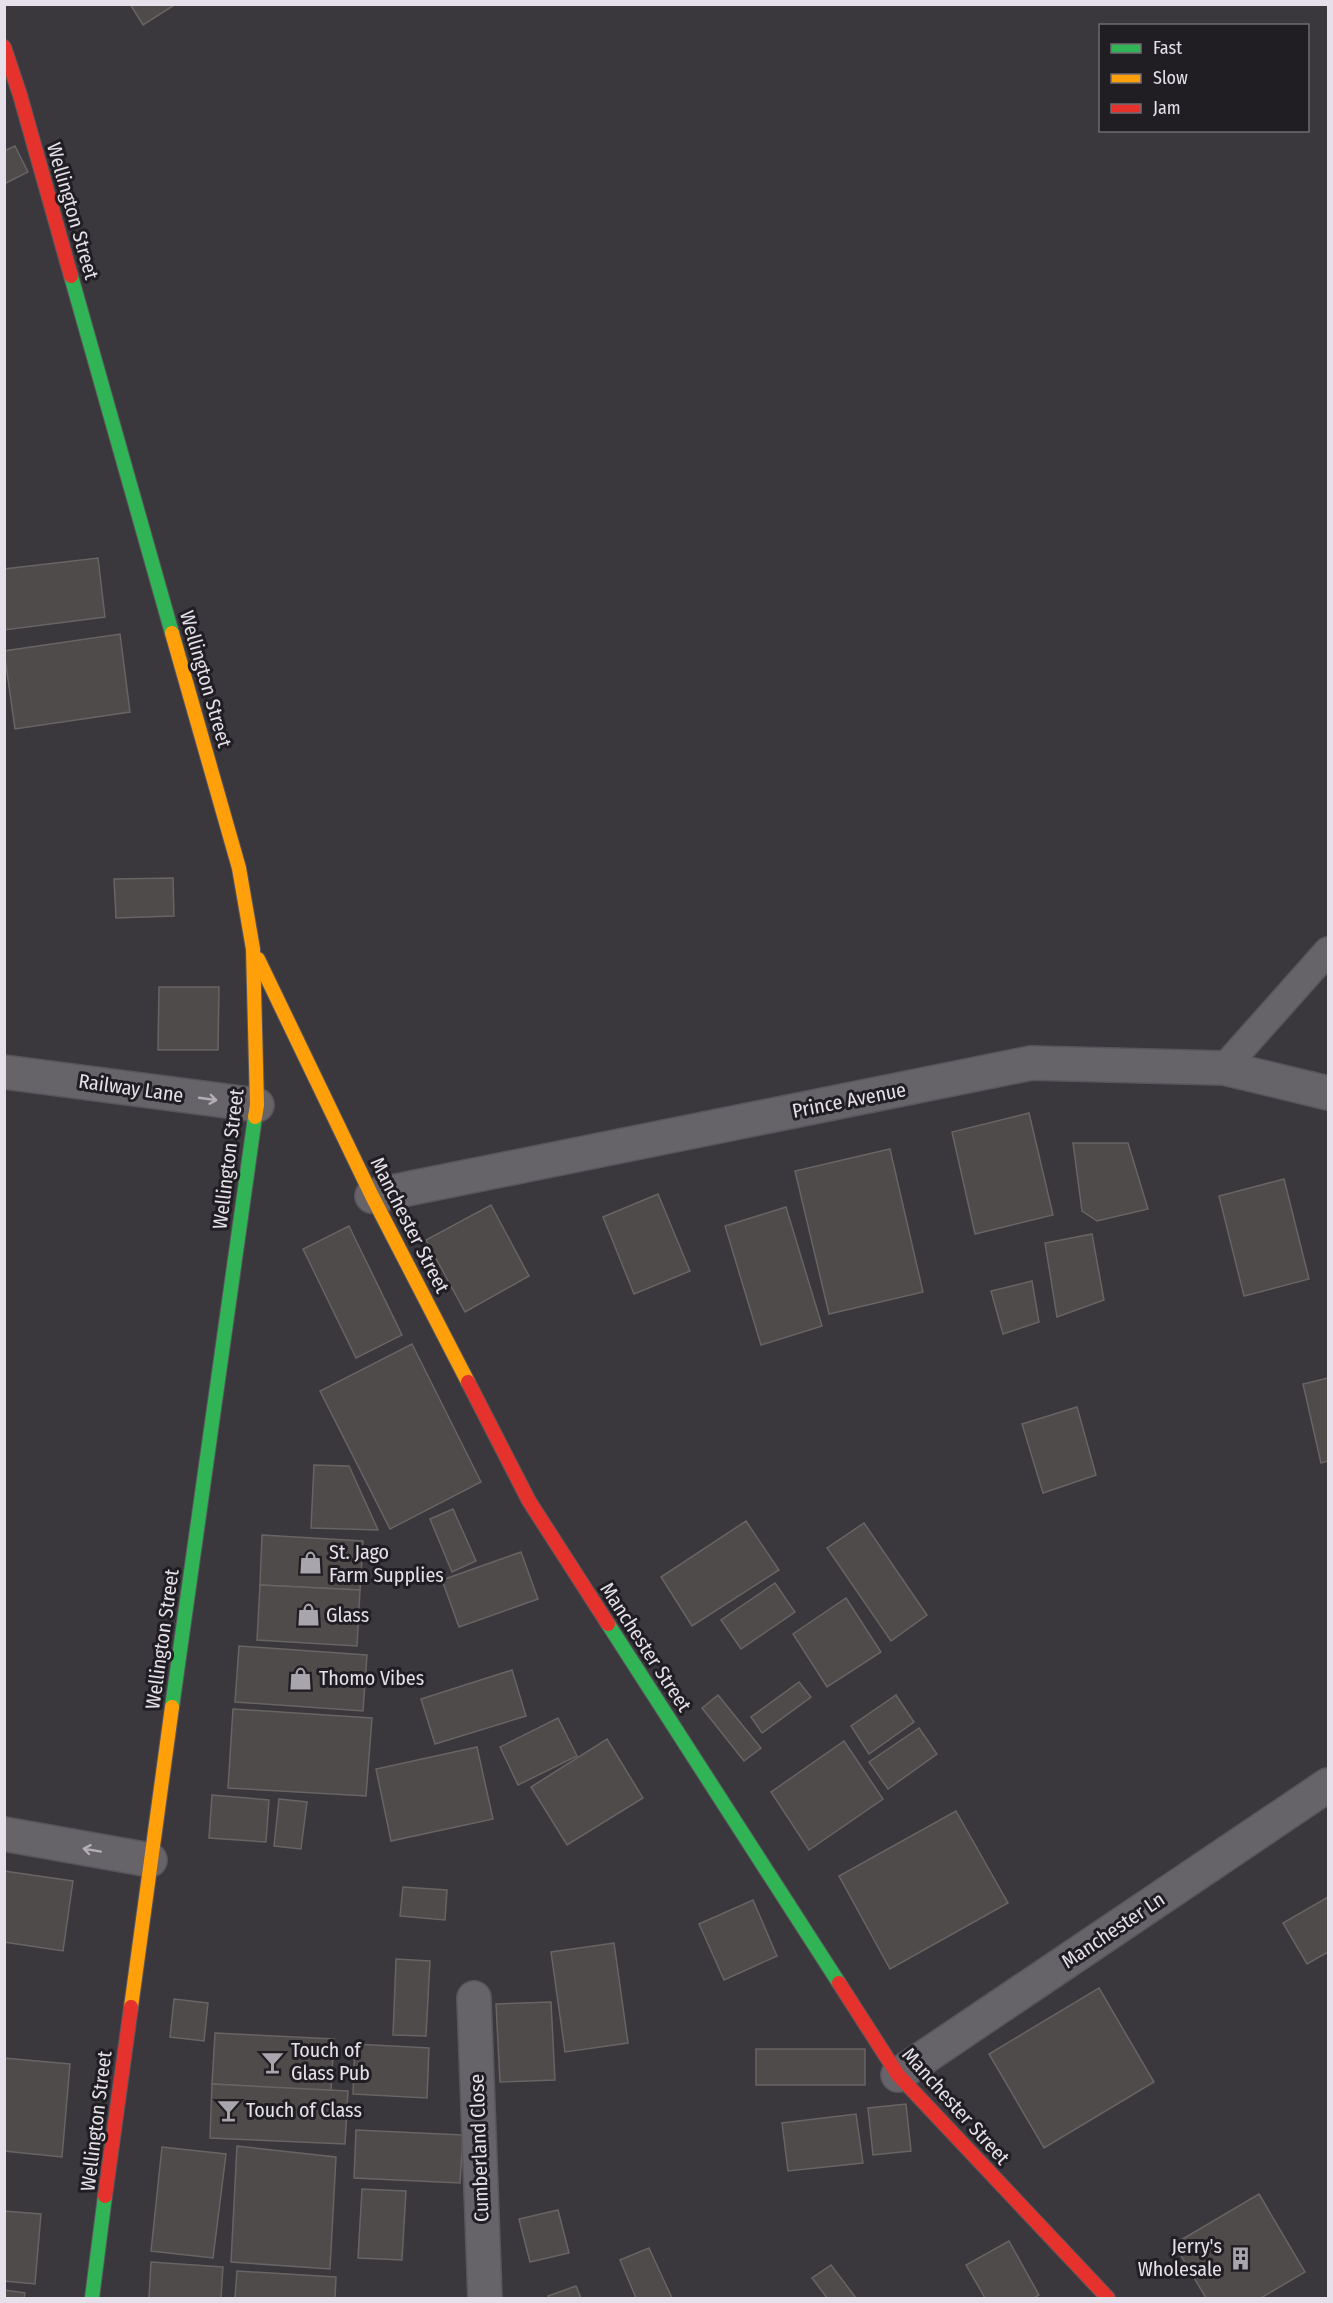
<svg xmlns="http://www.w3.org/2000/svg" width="1333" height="2303" font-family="'Fira Sans Condensed',sans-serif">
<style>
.building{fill:#4f4b4b;stroke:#686464;stroke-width:1.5}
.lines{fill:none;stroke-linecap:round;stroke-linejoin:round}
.lane-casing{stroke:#58565c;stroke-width:30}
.street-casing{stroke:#58565c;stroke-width:36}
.fast-casing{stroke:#58565c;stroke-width:16}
.slow-casing{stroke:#58565c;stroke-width:16}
.jam-casing{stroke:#58565c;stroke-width:16}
.lane{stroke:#676469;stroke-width:27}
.street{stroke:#676469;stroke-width:33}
.fast{stroke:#30b455;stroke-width:14}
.slow{stroke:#ff9f0a;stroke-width:14}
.jam{stroke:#e5322d;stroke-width:14}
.oneway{stroke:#b3aeb6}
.labels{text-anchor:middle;stroke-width:6;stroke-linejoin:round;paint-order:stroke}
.street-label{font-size:20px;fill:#e5e0e9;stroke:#201d23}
.poi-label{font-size:20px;fill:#e5e0e9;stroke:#201d23;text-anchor:start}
</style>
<rect width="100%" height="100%" fill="#3a373d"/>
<!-- building -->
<g class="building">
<path d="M 130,4 L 176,4 L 143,25 Z"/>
<path d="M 15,146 L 28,172 L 4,184 L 4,151 Z"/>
<path d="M 98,558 L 105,617 L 4,630 L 4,569 Z"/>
<path d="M 120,634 L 130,712 L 15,729 L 4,651 Z"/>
<path d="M 173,878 L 174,916 L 116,918 L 114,879 Z"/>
<path d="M 159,987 L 219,987 L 218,1050 L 158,1050 Z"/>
<path d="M 1029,1113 L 1053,1215 L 975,1234 L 952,1132 Z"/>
<path d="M 1073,1143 L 1128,1143 L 1148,1209 L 1097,1221 L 1082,1211 Z"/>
<path d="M 890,1149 L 923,1292 L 829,1314 L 795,1171 Z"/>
<path d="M 1284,1179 L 1309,1279 L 1244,1296 L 1219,1196 Z"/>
<path d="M 658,1194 L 690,1271 L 634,1294 L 603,1217 Z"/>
<path d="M 491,1205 L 529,1276 L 465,1312 L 426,1240 Z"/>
<path d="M 786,1207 L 822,1326 L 761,1345 L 725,1226 Z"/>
<path d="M 349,1226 L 402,1335 L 356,1358 L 303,1249 Z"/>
<path d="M 1092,1234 L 1104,1300 L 1057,1317 L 1045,1243 Z"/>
<path d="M 1032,1281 L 1039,1322 L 1003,1334 L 991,1291 Z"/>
<path d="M 412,1344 L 481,1482 L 390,1529 L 320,1391 Z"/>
<path d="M 1328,1378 L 1328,1461 L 1321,1463 L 1303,1384 Z"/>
<path d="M 1077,1407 L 1096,1475 L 1043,1493 L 1022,1424 Z"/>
<path d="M 314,1465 L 349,1466 L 378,1530 L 311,1528 Z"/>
<path d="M 453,1509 L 476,1561 L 452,1572 L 430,1519 Z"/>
<path d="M 746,1521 L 779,1570 L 692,1626 L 661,1577 Z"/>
<path d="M 864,1523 L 927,1615 L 891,1641 L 827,1548 Z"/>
<path d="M 262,1535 L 363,1541 L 360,1590 L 260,1585 Z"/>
<path d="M 521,1552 L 538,1599 L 459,1627 L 442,1580 Z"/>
<path d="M 775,1583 L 795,1612 L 741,1649 L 721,1620 Z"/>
<path d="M 260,1585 L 360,1590 L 357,1646 L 257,1640 Z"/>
<path d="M 846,1598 L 881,1652 L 827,1687 L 793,1634 Z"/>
<path d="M 239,1646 L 367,1655 L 363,1711 L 235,1702 Z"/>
<path d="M 512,1670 L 526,1716 L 435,1744 L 421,1699 Z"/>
<path d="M 799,1682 L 811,1697 L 762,1733 L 751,1717 Z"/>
<path d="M 718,1695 L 761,1748 L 744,1761 L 702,1708 Z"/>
<path d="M 896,1695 L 914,1722 L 869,1754 L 851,1726 Z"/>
<path d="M 233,1709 L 372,1718 L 366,1796 L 228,1788 Z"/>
<path d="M 558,1718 L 577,1756 L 518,1785 L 500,1747 Z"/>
<path d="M 919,1728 L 937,1754 L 888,1789 L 869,1762 Z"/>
<path d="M 607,1739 L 643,1798 L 567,1845 L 531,1787 Z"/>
<path d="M 844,1741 L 883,1799 L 809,1850 L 771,1792 Z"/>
<path d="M 477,1747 L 493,1819 L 391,1841 L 376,1769 Z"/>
<path d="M 212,1795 L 269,1800 L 266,1842 L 209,1838 Z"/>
<path d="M 279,1799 L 307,1802 L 301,1849 L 274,1846 Z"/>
<path d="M 956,1811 L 1008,1903 L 890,1969 L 839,1876 Z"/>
<path d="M 4,1871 L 73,1881 L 63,1951 L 4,1942 Z"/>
<path d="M 403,1887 L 447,1890 L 445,1920 L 400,1916 Z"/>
<path d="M 1328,1897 L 1328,1952 L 1307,1964 L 1283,1923 Z"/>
<path d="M 753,1900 L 777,1956 L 724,1980 L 699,1924 Z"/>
<path d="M 614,1943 L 628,2043 L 565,2052 L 551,1952 Z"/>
<path d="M 396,1959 L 430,1961 L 426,2036 L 393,2035 Z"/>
<path d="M 1099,1988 L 1154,2082 L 1044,2148 L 989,2054 Z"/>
<path d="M 174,1999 L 208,2003 L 204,2041 L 170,2037 Z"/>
<path d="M 551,2002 L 555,2080 L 500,2082 L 496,2004 Z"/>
<path d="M 215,2033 L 334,2039 L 331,2091 L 212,2084 Z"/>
<path d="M 355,2044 L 429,2048 L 427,2098 L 353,2094 Z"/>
<rect x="756" y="2049" width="109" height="36"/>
<path d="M 4,2058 L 70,2064 L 62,2157 L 4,2151 Z"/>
<path d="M 212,2084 L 348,2091 L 345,2144 L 210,2138 Z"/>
<path d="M 906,2104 L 911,2151 L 873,2155 L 868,2108 Z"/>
<path d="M 856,2114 L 863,2163 L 788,2171 L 782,2123 Z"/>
<path d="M 356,2130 L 463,2135 L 460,2183 L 354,2178 Z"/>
<path d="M 237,2146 L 336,2157 L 330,2269 L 231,2262 Z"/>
<path d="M 162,2147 L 226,2154 L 213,2258 L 151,2251 Z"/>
<path d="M 362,2189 L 406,2191 L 402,2260 L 358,2258 Z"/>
<path d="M 1259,2194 L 1305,2272 L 1261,2298 L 1206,2298 L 1174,2244 Z"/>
<path d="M 558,2210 L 569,2253 L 530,2262 L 519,2219 Z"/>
<path d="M 4,2211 L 41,2214 L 35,2284 L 4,2281 Z"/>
<path d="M 1009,2241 L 1039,2295 L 1034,2298 L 985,2298 L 966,2265 Z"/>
<path d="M 649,2248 L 672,2298 L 636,2298 L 620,2260 Z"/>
<path d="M 151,2262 L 223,2267 L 221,2298 L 149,2298 Z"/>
<path d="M 831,2265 L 856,2298 L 827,2298 L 812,2278 Z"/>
<path d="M 237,2271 L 336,2277 L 335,2298 L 235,2298 Z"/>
<path d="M 576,2286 L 581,2298 L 549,2298 L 548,2296 Z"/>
<path d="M 4,2290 L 25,2293 L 24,2298 L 4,2298 Z"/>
</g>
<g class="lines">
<defs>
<path id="lane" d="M 1224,1068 L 1328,951"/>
<g id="street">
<path d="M 4,1072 L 257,1105"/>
<path d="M 372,1196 L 1031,1063 L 1224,1068 L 1328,1093"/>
<path d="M 4,1834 L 150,1860"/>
<path d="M 474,1998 L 485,2298"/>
<path d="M 898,2075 L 1328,1785"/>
</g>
<g id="fast">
<path d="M 71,276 L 172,633"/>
<path d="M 608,1624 L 839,1983"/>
<path d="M 172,1707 L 255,1117"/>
<path d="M 92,2298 L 105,2196"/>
</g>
<g id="slow">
<path d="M 172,633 L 239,868 L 253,949 L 257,1105 L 255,1117"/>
<path d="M 258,959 L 372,1196 L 468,1382"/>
<path d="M 131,2007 L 172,1707"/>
</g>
<g id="jam">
<path d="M 4,47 L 20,95 L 71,276"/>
<path d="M 468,1382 L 529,1501 L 608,1624"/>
<path d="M 839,1983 L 898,2075 L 1108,2298"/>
<path d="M 105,2196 L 131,2007"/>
</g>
</defs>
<!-- lane casing -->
<use href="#lane" class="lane-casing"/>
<!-- street casing -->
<use href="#street" class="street-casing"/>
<!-- fast casing -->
<use href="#fast" class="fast-casing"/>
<!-- slow casing -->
<use href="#slow" class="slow-casing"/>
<!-- jam casing -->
<use href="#jam" class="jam-casing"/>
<!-- lane -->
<use href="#lane" class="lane"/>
<!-- street -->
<use href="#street" class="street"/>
<!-- fast -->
<use href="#fast" class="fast"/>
<!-- slow -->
<use href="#slow" class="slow"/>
<!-- jam -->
<use href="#jam" class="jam"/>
</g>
<!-- one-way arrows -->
<defs><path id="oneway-shaft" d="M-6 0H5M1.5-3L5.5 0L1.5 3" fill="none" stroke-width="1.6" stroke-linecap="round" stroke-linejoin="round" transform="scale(1.5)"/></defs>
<g class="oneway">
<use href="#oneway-shaft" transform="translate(208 1099) rotate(8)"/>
<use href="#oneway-shaft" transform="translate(92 1850) rotate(-170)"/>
</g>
<!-- icons -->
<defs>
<symbol id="shop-bare" viewBox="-9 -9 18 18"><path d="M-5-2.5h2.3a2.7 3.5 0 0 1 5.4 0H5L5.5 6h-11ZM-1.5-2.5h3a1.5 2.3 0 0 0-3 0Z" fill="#a9a5ad" stroke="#201d23" stroke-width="2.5" paint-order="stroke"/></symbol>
<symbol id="bar-bare" viewBox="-9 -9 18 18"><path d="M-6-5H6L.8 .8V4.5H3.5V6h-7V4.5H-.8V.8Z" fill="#a9a5ad" stroke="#201d23" stroke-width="2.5" paint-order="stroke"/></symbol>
<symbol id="building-bare" viewBox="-9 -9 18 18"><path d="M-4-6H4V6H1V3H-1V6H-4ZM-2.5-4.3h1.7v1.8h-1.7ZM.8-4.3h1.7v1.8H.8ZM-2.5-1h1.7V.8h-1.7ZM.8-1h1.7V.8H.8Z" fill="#a9a5ad" stroke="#201d23" stroke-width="2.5" paint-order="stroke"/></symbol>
</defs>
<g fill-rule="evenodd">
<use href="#shop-bare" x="294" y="1546" width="33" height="33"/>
<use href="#shop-bare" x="292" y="1598" width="33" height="33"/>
<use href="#shop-bare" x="284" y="1662" width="33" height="33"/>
<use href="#bar-bare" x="256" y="2046" width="33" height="33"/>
<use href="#bar-bare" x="212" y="2094" width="33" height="33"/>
<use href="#building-bare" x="1224" y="2242" width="33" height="33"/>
</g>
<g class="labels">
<!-- street labels -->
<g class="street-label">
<text transform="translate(73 211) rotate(74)" y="7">Wellington Street</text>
<text transform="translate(206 679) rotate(74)" y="7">Wellington Street</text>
<text transform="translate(131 1088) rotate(8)" y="7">Railway Lane</text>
<text transform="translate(849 1100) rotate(-11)" y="7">Prince Avenue</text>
<text transform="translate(228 1159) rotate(-83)" y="7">Wellington Street</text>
<text transform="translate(410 1225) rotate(63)" y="7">Manchester Street</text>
<text transform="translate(162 1639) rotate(-82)" y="7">Wellington Street</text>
<text transform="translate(646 1647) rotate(57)" y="7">Manchester Street</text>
<text transform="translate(1113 1930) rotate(-34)" y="7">Manchester Ln</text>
<text transform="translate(956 2106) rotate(48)" y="7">Manchester Street</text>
<text transform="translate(96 2121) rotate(-83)" y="7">Wellington Street</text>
<text transform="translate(479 2148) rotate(-92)" y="7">Cumberland Close</text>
</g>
<!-- poi labels -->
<g class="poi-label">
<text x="329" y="1559">St. Jago<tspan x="329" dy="23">Farm Supplies</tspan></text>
<text x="326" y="1622">Glass</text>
<text x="319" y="1685">Thomo Vibes</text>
<text x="291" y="2057">Touch of<tspan x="291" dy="23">Glass Pub</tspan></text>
<text x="246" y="2117">Touch of Class</text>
<text x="1222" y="2253" text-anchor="end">Jerry's<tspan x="1222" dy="23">Wholesale</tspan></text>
</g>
</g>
<!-- border -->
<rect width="1333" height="2303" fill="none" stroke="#e5e0e9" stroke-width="12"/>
<!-- legend -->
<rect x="1099" y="24" width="210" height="108" fill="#201d23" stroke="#6f6b72" stroke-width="1.5"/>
<rect x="1111" y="44" width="30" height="9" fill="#30b455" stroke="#6f6b72" stroke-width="1.5"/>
<text x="1153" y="54" font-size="18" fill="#e5e0e9">Fast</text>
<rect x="1111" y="74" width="30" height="9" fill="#ff9f0a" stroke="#6f6b72" stroke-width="1.5"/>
<text x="1153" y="84" font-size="18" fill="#e5e0e9">Slow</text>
<rect x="1111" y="104" width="30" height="9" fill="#e5322d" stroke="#6f6b72" stroke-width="1.5"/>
<text x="1153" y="114" font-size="18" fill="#e5e0e9">Jam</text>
</svg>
